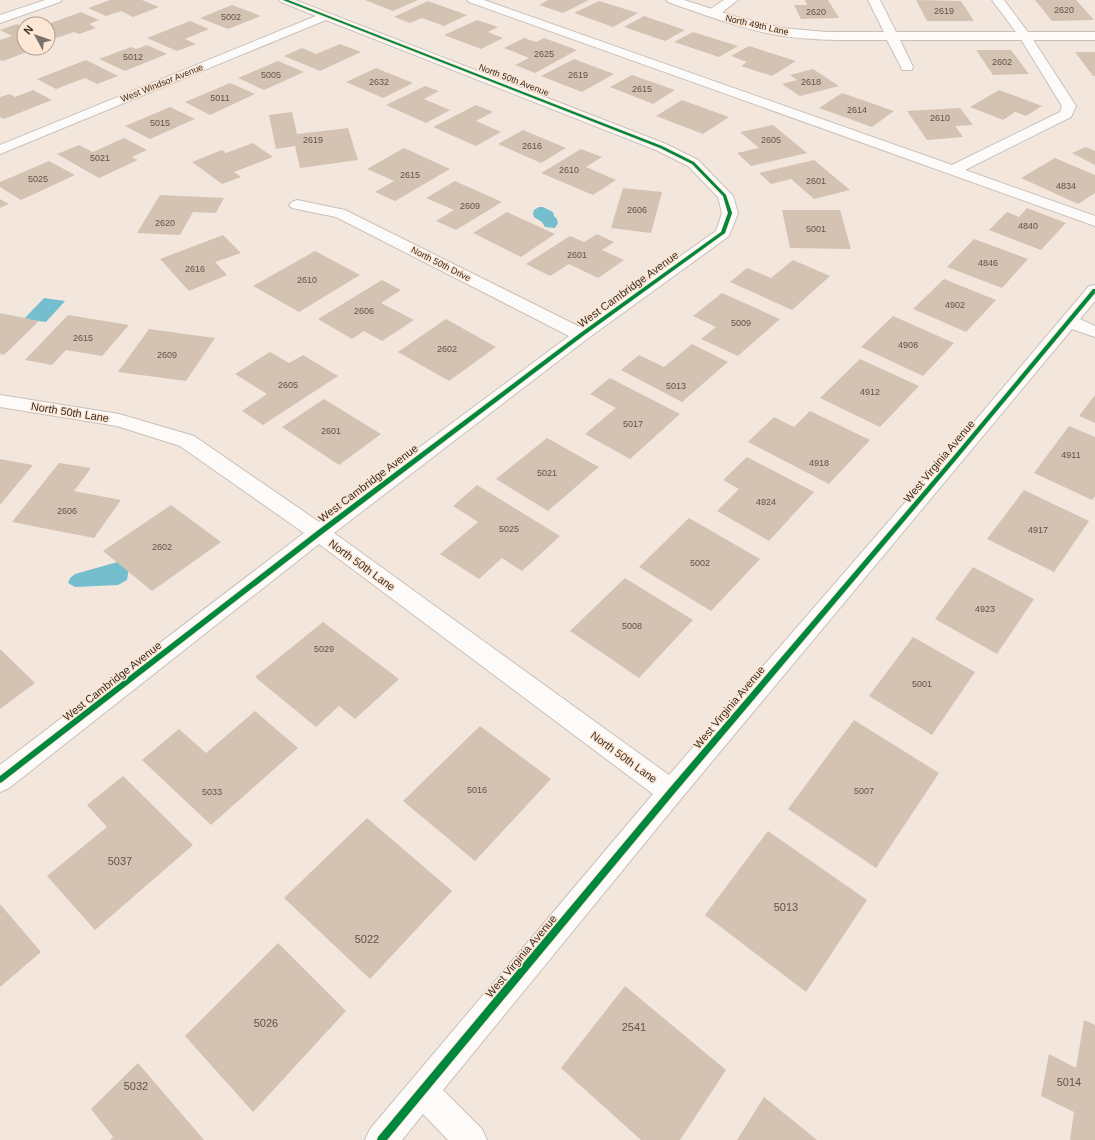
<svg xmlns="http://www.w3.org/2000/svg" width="1095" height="1140" font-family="Helvetica,sans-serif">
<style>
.water{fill:#74bece}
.building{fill:#d4c2b3}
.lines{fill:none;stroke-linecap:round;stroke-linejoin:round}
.service-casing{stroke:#cac0b9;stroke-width:2}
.minor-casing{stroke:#cac0b9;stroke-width:2}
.service{fill:#fdfbfa;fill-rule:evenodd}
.minor{fill:#fdfbfa;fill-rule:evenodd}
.cycleway-casing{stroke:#fde6d3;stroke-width:2}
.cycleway{fill:#00873e;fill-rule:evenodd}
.labels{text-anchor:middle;stroke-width:3;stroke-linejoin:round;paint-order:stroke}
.number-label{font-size:9px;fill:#60544c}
.far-street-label{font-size:9px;fill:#393029;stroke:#fde6d3}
.street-label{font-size:11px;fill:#393029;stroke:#fde6d3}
.near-number-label{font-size:11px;fill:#60544c}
</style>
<rect width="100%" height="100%" fill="#f3e7dd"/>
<!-- water -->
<g class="water">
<path d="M 539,207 L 543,207 L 553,212 L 554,216 L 557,219 L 558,223 L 555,228 L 545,227 L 542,222 L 534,217 L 533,213 L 534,210 Z"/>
<path d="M 44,298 L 65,301 L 46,322 L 24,319 Z"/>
<path d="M 121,561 L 129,568 L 127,580 L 118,585 L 75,587 L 68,583 L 70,578 L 75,574 Z"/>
</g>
<!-- building -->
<g class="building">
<path d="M 110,0 L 142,0 L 159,7 L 133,17 L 121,11 L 106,16 L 88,8 Z"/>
<path d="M 365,0 L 418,0 L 393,11 Z"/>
<path d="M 548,0 L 589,0 L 563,13 L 539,5 Z"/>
<path d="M 805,0 L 828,0 L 839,18 L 801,19 L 794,5 L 807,5 Z"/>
<path d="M 916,0 L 961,1 L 974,21 L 927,21 Z"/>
<path d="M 1035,0 L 1076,0 L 1094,20 L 1052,21 Z"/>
<path d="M 428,1 L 467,15 L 444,26 L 422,18 L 410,23 L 394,17 Z"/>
<path d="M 599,1 L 638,13 L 613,27 L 574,13 Z"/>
<path d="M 232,5 L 261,16 L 228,29 L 200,18 Z"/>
<path d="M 81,12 L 99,20 L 89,24 L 96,28 L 79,34 L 74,32 L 56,38 L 48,34 L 48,24 Z"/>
<path d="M 644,16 L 685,30 L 665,41 L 624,27 Z"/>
<path d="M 477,20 L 498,27 L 488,32 L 503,38 L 481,49 L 444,35 Z"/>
<path d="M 190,21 L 209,29 L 185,39 L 196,44 L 177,51 L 147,38 Z"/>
<path d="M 17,24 L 24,28 L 24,48 L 38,48 L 3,61 L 0,60 L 0,40 L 12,36 L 0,30 Z"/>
<path d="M 693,32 L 738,46 L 719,57 L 674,42 Z"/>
<path d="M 524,38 L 536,42 L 544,38 L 577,50 L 535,73 L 515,65 L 529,58 L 504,48 Z"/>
<path d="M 340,44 L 361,52 L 320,71 L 284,56 L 302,48 L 316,54 Z"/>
<path d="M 147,45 L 167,54 L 125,71 L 99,59 L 131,47 L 136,49 Z"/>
<path d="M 749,46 L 796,61 L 772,76 L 741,66 L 747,62 L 731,56 Z"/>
<path d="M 976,50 L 1011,50 L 1029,74 L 993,75 Z"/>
<path d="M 1075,52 L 1095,52 L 1095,76 L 1093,76 Z"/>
<path d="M 574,59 L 614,74 L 582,92 L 541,76 Z"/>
<path d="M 86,60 L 118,76 L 97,84 L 85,78 L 56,89 L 37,79 Z"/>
<path d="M 278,61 L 304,72 L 264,90 L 238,78 Z"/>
<path d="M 376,68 L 413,83 L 383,98 L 346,82 Z"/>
<path d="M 813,69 L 839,86 L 800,96 L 782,84 L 797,80 L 790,75 Z"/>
<path d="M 632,75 L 675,90 L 653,104 L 610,87 Z"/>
<path d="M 230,83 L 255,94 L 210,115 L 185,102 Z"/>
<path d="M 425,86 L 439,91 L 424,99 L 450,110 L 426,123 L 386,105 Z"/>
<path d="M 33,90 L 52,100 L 4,119 L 0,117 L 0,97 L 10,94 L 15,97 Z"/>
<path d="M 999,90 L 1042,106 L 1026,116 L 1015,112 L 1003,120 L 970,107 Z"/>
<path d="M 842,93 L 894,111 L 872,127 L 819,108 Z"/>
<path d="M 682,100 L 729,117 L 703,134 L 656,116 Z"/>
<path d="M 476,105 L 493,112 L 476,121 L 501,132 L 476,146 L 433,127 Z"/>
<path d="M 170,107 L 195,119 L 150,139 L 125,126 Z"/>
<path d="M 960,108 L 973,125 L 955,126 L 963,137 L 927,140 L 907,111 Z"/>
<path d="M 292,112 L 297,134 L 348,128 L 358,160 L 300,168 L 295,146 L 276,149 L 269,115 Z"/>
<path d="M 773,125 L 807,153 L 751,166 L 737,153 L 759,148 L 740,132 Z"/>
<path d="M 523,130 L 566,148 L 541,163 L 498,144 Z"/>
<path d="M 124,138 L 147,150 L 132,157 L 138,160 L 99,178 L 57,154 L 79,145 L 93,152 Z"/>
<path d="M 253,143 L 273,157 L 234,172 L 241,177 L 222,184 L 192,162 L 222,150 L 226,153 Z"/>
<path d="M 1086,147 L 1095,151 L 1095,165 L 1072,153 Z"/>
<path d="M 404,148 L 450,169 L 395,201 L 375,192 L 394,181 L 367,169 Z"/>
<path d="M 581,149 L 602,157 L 586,167 L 616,180 L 593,195 L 541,173 Z"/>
<path d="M 1055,158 L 1095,175 L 1095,193 L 1078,204 L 1021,178 Z"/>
<path d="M 814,160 L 850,190 L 814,199 L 791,179 L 771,184 L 759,173 Z"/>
<path d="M 49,161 L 75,175 L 21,200 L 0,187 L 0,182 Z"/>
<path d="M 455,181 L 502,202 L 456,230 L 436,221 L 454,210 L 426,198 Z"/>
<path d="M 623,188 L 662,192 L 651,233 L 611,228 Z"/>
<path d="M 160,195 L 224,198 L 216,213 L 193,212 L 180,235 L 137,233 Z"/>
<path d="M 0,199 L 9,204 L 0,208 Z"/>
<path d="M 1027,208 L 1066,223 L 1041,250 L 989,230 L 1007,212 L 1019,217 Z"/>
<path d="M 782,210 L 840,210 L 851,249 L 790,248 Z"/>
<path d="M 507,212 L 555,234 L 521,257 L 473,233 Z"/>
<path d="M 597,234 L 614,242 L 602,250 L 624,260 L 598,278 L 569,264 L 550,276 L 526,264 L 570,236 L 584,242 Z"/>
<path d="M 223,235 L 241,253 L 215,262 L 227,275 L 189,291 L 160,259 Z"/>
<path d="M 974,239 L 1028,259 L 1002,288 L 947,267 Z"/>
<path d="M 315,251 L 360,275 L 299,312 L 253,286 Z"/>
<path d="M 793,260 L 830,276 L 792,310 L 730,282 L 747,268 L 771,278 Z"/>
<path d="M 944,279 L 996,300 L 966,332 L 913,309 Z"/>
<path d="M 382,280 L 401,290 L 381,303 L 414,320 L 382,341 L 364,331 L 352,339 L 318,319 Z"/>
<path d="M 722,293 L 780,319 L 738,356 L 701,339 L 716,327 L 693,316 Z"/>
<path d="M 0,313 L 39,321 L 4,355 L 0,354 Z"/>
<path d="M 68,315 L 129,325 L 102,356 L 66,350 L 52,365 L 25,360 Z"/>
<path d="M 893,316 L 954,343 L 923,376 L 861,347 Z"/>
<path d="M 446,319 L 496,347 L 449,381 L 398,352 Z"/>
<path d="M 149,329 L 215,338 L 186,381 L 118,372 Z"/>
<path d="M 692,344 L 728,362 L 682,402 L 621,370 L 639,355 L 664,367 Z"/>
<path d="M 270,352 L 289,363 L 303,355 L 338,376 L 263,425 L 242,411 L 267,394 L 235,374 Z"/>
<path d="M 860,359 L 919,386 L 880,427 L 820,398 Z"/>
<path d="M 610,378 L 680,414 L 630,459 L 585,434 L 616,408 L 590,394 Z"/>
<path d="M 1095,395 L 1095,423 L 1079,416 Z"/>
<path d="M 324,399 L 381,434 L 339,465 L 282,427 Z"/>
<path d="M 810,411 L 870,440 L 829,484 L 748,442 L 774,417 L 794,427 Z"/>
<path d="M 1069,426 L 1095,437 L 1095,496 L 1092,500 L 1034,473 Z"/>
<path d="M 547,438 L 599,467 L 548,511 L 496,479 Z"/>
<path d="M 747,457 L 814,492 L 769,541 L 717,511 L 739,489 L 723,480 Z"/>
<path d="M 0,459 L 33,465 L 0,505 Z"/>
<path d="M 59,463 L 91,468 L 74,491 L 121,500 L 94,538 L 12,522 Z"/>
<path d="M 477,485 L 560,536 L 522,571 L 502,558 L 479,579 L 440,554 L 478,522 L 453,506 Z"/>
<path d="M 1024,490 L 1089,521 L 1054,572 L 987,539 Z"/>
<path d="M 171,505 L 221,542 L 152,591 L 103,551 Z"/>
<path d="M 689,518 L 760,559 L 711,611 L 639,567 Z"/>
<path d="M 973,567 L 1034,599 L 997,654 L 935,619 Z"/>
<path d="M 625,578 L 693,620 L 639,678 L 570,631 Z"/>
<path d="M 323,622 L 399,679 L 355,719 L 339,706 L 316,727 L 255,677 Z"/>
<path d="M 913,637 L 975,672 L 932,735 L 869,696 Z"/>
<path d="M 0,649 L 35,683 L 0,709 Z"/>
<path d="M 255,711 L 298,748 L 211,825 L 142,760 L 179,729 L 206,753 Z"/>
<path d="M 854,720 L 939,773 L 876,868 L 788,809 Z"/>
<path d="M 480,726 L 551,779 L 475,861 L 403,801 Z"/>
<path d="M 123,776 L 193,845 L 95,930 L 47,876 L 107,827 L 87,805 Z"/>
<path d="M 367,818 L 452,891 L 370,979 L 284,898 Z"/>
<path d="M 768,831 L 867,900 L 806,992 L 705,915 Z"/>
<path d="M 0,904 L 41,952 L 0,987 Z"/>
<path d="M 278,943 L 346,1011 L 253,1112 L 185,1036 Z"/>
<path d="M 625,986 L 726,1070 L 680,1140 L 641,1140 L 561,1068 Z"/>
<path d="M 1084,1020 L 1095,1025 L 1095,1140 L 1070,1140 L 1074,1112 L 1041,1096 L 1049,1054 L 1076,1068 Z"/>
<path d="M 138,1063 L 204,1140 L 110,1140 L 113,1137 L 91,1109 Z"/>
<path d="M 764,1097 L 817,1140 L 737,1140 Z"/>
</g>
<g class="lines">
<defs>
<g id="service">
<path d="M 467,0 L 484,0 L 952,165 L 1060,112 L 1062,106 L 1019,36 L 992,0 L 1004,0 L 1030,35 L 1076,106 L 1071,117 L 965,170 L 1095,216 L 1095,226 L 469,2 Z"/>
<path d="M 724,0 L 738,0 L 717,16 L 709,16 L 707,13 L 709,10 Z"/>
</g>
<g id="minor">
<path d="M 45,0 L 62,0 L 60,2 L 0,23 L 0,15 Z"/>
<path d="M 279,0 L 295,0 L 666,144 L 698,160 L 733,196 L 738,213 L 729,236 L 587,339 L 334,533 L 669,775 L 947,454 L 1089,286 L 1095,285 L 1095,301 L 1080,319 L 1095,326 L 1095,337 L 1072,329 L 680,800 L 443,1090 L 482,1129 L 487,1140 L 448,1140 L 423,1114 L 402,1140 L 365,1140 L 370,1129 L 653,794 L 319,544 L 9,788 L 0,792 L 0,765 L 304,533 L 180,446 L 117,426 L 0,407 L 0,395 L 119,414 L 194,436 L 319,522 L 569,336 L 336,217 L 292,208 L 289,205 L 292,202 L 297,200 L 345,210 L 580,327 L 716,231 L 722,213 L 718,197 L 688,166 L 656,150 L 326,20 L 0,154 L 0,145 L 316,16 L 281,2 Z"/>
<path d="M 666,0 L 684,0 L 737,17 L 782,28 L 826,32 L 884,32 L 868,0 L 880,0 L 896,32 L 1095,32 L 1095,40 L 900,40 L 913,67 L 912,70 L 902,70 L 901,67 L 887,40 C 853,40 818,41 783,36 C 744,30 705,15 668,2 Z"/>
</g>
</defs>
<!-- service casing -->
<use href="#service" class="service-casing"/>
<!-- minor casing -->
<use href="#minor" class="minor-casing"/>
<!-- service -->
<use href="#service" class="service"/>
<!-- minor -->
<use href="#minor" class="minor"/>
<defs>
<g id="cycleway">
<path d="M 283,0 L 288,0 L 662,146 L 694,162 L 726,195 L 732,213 L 725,233 L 583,336 L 321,535 L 2,782 L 0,783 L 0,776 L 317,531 L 579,334 L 721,232 L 728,213 L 723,196 L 692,164 L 660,148 Z"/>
<path d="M 1093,289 L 1095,289 L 1095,293 L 956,460 L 674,794 L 387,1140 L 377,1140 L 378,1137 L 668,790 L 952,458 Z"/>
</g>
</defs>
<!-- cycleway casing -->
<use href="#cycleway" class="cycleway-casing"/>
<!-- cycleway -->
<use href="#cycleway" class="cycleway"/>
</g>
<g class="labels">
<!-- number labels -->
<g class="number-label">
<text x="1064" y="13">2620</text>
<text x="944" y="14">2619</text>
<text x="816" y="15">2620</text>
<text x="231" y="20">5002</text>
<text x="544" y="57">2625</text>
<text x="133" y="60">5012</text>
<text x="1002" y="65">2602</text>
<text x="271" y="78">5005</text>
<text x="578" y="78">2619</text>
<text x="379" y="85">2632</text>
<text x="811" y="85">2618</text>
<text x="642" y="92">2615</text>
<text x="220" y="101">5011</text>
<text x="857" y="113">2614</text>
<text x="940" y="121">2610</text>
<text x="160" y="126">5015</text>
<text x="313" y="143">2619</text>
<text x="771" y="143">2605</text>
<text x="532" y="149">2616</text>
<text x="100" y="161">5021</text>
<text x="569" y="173">2610</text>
<text x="410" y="178">2615</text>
<text x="38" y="182">5025</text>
<text x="816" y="184">2601</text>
<text x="1066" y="189">4834</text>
<text x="470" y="209">2609</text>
<text x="637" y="213">2606</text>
<text x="165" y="226">2620</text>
<text x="1028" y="229">4840</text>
<text x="816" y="232">5001</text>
<text x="577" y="258">2601</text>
<text x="988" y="266">4846</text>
<text x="195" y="272">2616</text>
<text x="307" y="283">2610</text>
<text x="955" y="308">4902</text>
<text x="364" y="314">2606</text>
<text x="741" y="326">5009</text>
<text x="83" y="341">2615</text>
<text x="908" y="348">4908</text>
<text x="447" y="352">2602</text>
<text x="167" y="358">2609</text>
<text x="288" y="388">2605</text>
<text x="676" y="389">5013</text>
<text x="870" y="395">4912</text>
<text x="633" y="427">5017</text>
<text x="331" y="434">2601</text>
<text x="1071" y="458">4911</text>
<text x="819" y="466">4918</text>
<text x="547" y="476">5021</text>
<text x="766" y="505">4924</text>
<text x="67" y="514">2606</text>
<text x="509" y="532">5025</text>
<text x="1038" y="533">4917</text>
<text x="162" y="550">2602</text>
<text x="700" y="566">5002</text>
<text x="985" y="612">4923</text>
<text x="632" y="629">5008</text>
<text x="324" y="652">5029</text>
<text x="922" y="687">5001</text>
<text x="477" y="793">5016</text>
<text x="864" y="794">5007</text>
<text x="212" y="795">5033</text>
</g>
<!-- far-street labels -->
<g class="far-street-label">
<text transform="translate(757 25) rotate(13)" y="3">North 49th Lane</text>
<text transform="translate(514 80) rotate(21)" y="3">North 50th Avenue</text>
<text transform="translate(162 83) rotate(-22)" y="3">West Windsor Avenue</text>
<text transform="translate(441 264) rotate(27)" y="3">North 50th Drive</text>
</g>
<!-- street labels -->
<g class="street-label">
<text transform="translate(628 289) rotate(-36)" y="4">West Cambridge Avenue</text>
<text transform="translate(70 412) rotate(9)" y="4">North 50th Lane</text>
<text transform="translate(939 461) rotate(-50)" y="4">West Virginia Avenue</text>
<text transform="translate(368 483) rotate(-37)" y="4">West Cambridge Avenue</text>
<text transform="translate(362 565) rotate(36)" y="4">North 50th Lane</text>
<text transform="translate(112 681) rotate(-38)" y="4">West Cambridge Avenue</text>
<text transform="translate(729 707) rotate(-50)" y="4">West Virginia Avenue</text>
<text transform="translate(624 757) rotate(36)" y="4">North 50th Lane</text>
<text transform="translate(521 956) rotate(-50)" y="4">West Virginia Avenue</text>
</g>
<!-- near-number labels -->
<g class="near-number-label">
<text x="120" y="865">5037</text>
<text x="786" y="911">5013</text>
<text x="367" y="943">5022</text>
<text x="266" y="1027">5026</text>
<text x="634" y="1031">2541</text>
<text x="1069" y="1086">5014</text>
<text x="136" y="1090">5032</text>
</g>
</g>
<!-- north arrow -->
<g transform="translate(36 36) rotate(310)"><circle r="19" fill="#fde6d3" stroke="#af9d8f"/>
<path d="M0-3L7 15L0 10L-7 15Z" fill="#7a7068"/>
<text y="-6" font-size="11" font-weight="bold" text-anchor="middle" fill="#393029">N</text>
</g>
</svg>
